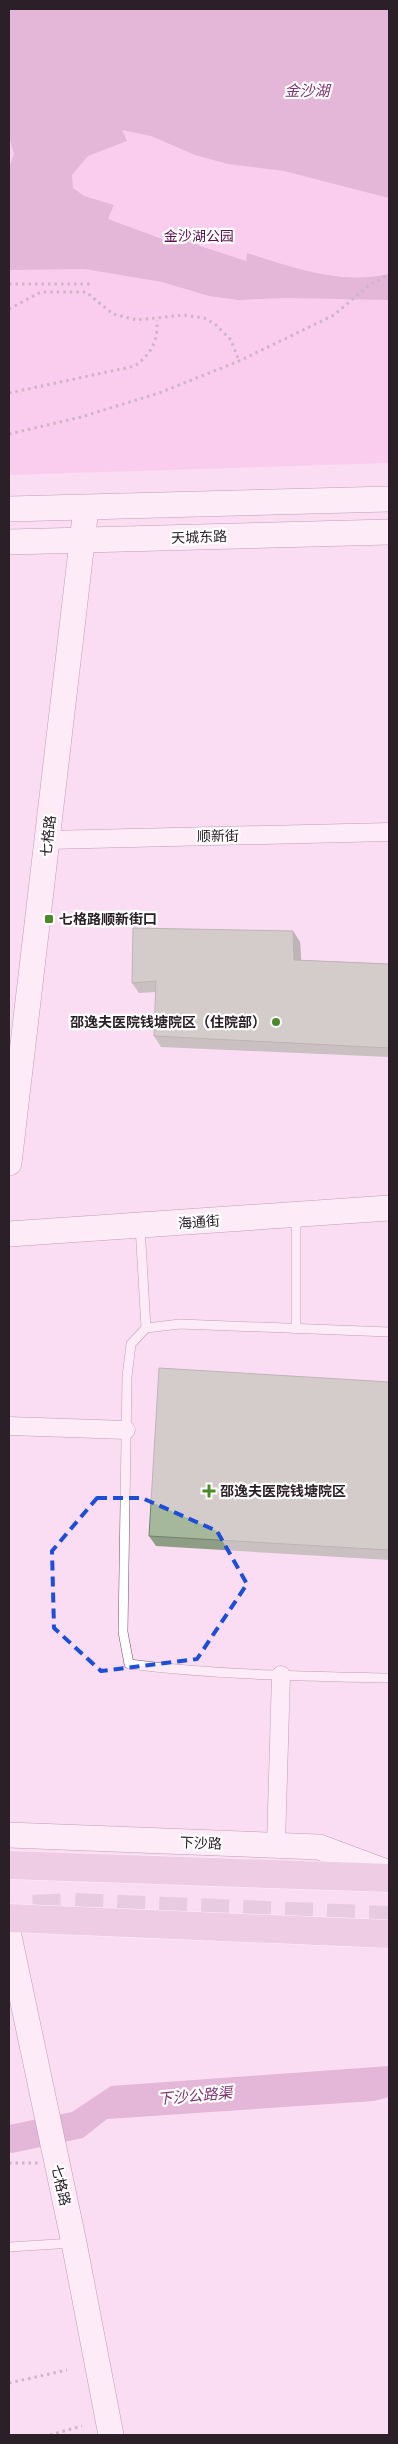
<svg xmlns="http://www.w3.org/2000/svg" width="398" height="2444" font-family="Raleway,'Noto Sans SC',sans-serif">
<style>
.green{fill:#f8bbe8}
.water{fill:#c887b8}
.lines{fill:none;stroke-linecap:round;stroke-linejoin:round}
.highway-tunnel{stroke:#d1b7ca;stroke-width:28;stroke-dasharray:28 14;stroke-linecap:butt}
.lane-casing{stroke:#705669;stroke-width:10}
.street-casing{stroke:#705669;stroke-width:19}
.secondary-casing{stroke:#705669;stroke-width:26}
.primary-casing{stroke:#fff;stroke-width:29}
.path{stroke:#998494;stroke-width:3;stroke-dasharray:2.5 4;stroke-linecap:butt}
.lane{stroke:#fff;stroke-width:9}
.street{stroke:#fff;stroke-width:18}
.secondary{stroke:#fff;stroke-width:25}
.primary{stroke:#dcb9d3;stroke-width:28}
.wall{fill:#8e9e86}
.shaded-wall{fill:#74816d}
.building{fill:#a5b89c;stroke:#74816d}
.marked{fill:none;stroke:#1d4ed8;stroke-width:4;stroke-dasharray:10 6;stroke-linejoin:round}
.poi-dot{fill:#4b8929;stroke:#fff;stroke-width:2}
.labels{text-anchor:middle;stroke-width:4.5;stroke-linejoin:round;paint-order:stroke}
.park-label{font-size:14px;fill:#5f1152;stroke:#fff}
.street-label{font-size:14px;fill:#2b2028;stroke:#fff}
.poi-label{font-size:14px;font-weight:bold;fill:#2b2028;stroke:#fff;text-anchor:start}
.water-label{font-size:15px;font-style:italic;fill:#823472;stroke:#fff}
</style>
<rect width="100%" height="100%" fill="#fbddf3"/>
<!-- green -->
<path class="green" d="M 9,9 L 389,9 L 389,463 L 9,475 Z"/>
<!-- water -->
<g class="water">
<path d="M 9,9 L 389,9 L 389,198 L 284,171 L 228,164 L 195,155 L 151,136 L 122,130 L 127,141 L 88,156 L 72,175 L 73,188 L 84,196 L 114,205 L 108,219 L 165,240 L 189,237 L 200,246 L 246,261 L 247,253 C 293,268 341,285 389,274 L 389,300 L 286,298 L 239,300 L 209,296 L 162,282 L 85,269 L 9,270 L 9,168 L 14,154 L 9,136 Z"/>
<path d="M 389,2066 L 389,2097 L 374,2101 L 107,2119 L 83,2138 L 12,2153 L 9,2152 L 9,2125 L 72,2112 L 111,2086 Z"/>
</g>
<g class="lines">
<!-- highway-tunnel -->
<path class="highway-tunnel" d="M 33,1909 L 73,1907 L 389,1920"/>
<defs>
<g id="lane">
<path d="M 296,1216 L 296,1329"/>
<path d="M 140,1226 L 146,1328"/>
<path d="M 389,1332 L 180,1324 L 146,1328 L 131,1344 L 127,1377 L 123,1632 L 129,1664 C 215,1675 302,1676 389,1678"/>
<path d="M 9,2247 L 73,2243"/>
</g>
<g id="street">
<path d="M 48,840 L 389,832"/>
<path d="M 9,1426 L 126,1430"/>
<path d="M 276,1845 L 281,1675"/>
</g>
<g id="secondary">
<path d="M 9,509 L 389,499"/>
<path d="M 9,542 L 389,532"/>
<path d="M 9,1163 L 86,508"/>
<path d="M 9,1234 L 389,1208"/>
<path d="M 9,1835 L 319,1847 L 389,1873"/>
<path d="M 9,1936 L 74,2243 L 111,2435"/>
</g>
<g id="primary">
<path d="M 9,1865 L 389,1878"/>
<path d="M 9,1918 L 389,1934"/>
</g>
</defs>
<!-- lane casing -->
<use href="#lane" class="lane-casing"/>
<!-- street casing -->
<use href="#street" class="street-casing"/>
<!-- secondary casing -->
<use href="#secondary" class="secondary-casing"/>
<!-- primary casing -->
<use href="#primary" class="primary-casing"/>
<!-- path -->
<g class="path">
<path d="M 9,284 L 90,284"/>
<path d="M 9,309 L 41,292 L 86,292 L 113,314 L 137,320 L 184,315 L 204,318 L 215,324 L 231,340 L 239,361"/>
<path d="M 9,393 L 135,366 C 152,353 158,341 157,320"/>
<path d="M 9,434 L 81,417 L 159,393 L 239,361 L 334,315 L 368,286 L 389,274"/>
<path d="M 9,2163 L 38,2163"/>
<path d="M 9,2383 L 67,2370"/>
<path d="M 50,2435 L 82,2426"/>
</g>
<!-- lane -->
<use href="#lane" class="lane"/>
<!-- street -->
<use href="#street" class="street"/>
<!-- secondary -->
<use href="#secondary" class="secondary"/>
<!-- primary -->
<use href="#primary" class="primary"/>
</g>
<!-- wall -->
<g class="wall">
<path d="M 293,931 L 300,942 L 301,960 L 389,964 L 389,1057 L 161,1047 L 154,1036 L 156,992 L 139,993 L 132,983 Z"/>
<path d="M 389,1382 L 389,1560 L 156,1546 L 149,1536 Z"/>
</g>
<!-- shaded-wall -->
<path class="shaded-wall" d="M 293,931 L 300,942 L 302,970 L 294,960 Z"/>
<!-- building -->
<g class="building">
<path d="M 133,928 L 293,931 L 294,960 L 389,964 L 389,1048 L 154,1036 L 156,981 L 132,983 Z"/>
<path d="M 159,1368 L 389,1382 L 389,1550 L 149,1536 Z"/>
</g>
<!-- marked area -->
<path d="M0 0H398V2444H0ZM 97,1498 L 142,1498 L 217,1531 L 247,1584 L 197,1659 L 101,1671 L 54,1628 L 52,1551 Z" fill="#fbddf3" fill-opacity=".55" fill-rule="evenodd"/>
<path class="marked" d="M 97,1498 L 142,1498 L 217,1531 L 247,1584 L 197,1659 L 101,1671 L 54,1628 L 52,1551 Z"/>
<!-- markers -->
<g class="poi-dot">
<rect x="44" y="914" width="10" height="10" rx="2.5"/>
<circle cx="276" cy="1022" r="5"/>
<path d="M206.5 1483.5h5v5h5v5h-5v5h-5v-5h-5v-5h5z"/>
</g>
<g class="labels">
<!-- park labels -->
<g class="park-label">
<text x="199" y="241">金沙湖公园</text>
</g>
<!-- street labels -->
<g class="street-label">
<text transform="translate(199 537) rotate(-2)" y="5">天城东路</text>
<text transform="translate(48 836) rotate(-83)" y="5">七格路</text>
<text transform="translate(218 836) rotate(-1)" y="5">顺新街</text>
<text transform="translate(199 1222) rotate(-4)" y="5">海通街</text>
<text transform="translate(201 1843) rotate(2)" y="5">下沙路</text>
<text transform="translate(61 2185) rotate(77)" y="5">七格路</text>
</g>
<!-- poi labels -->
<g class="poi-label">
<text x="59" y="924">七格路顺新街口</text>
<text x="266" y="1027" text-anchor="end">邵逸夫医院钱塘院区（住院部）</text>
<text x="220" y="1496">邵逸夫医院钱塘院区</text>
</g>
<!-- water labels -->
<g class="water-label">
<text x="307" y="96">金沙湖</text>
<text transform="translate(195 2096) rotate(-5)" y="5">下沙公路渠</text>
</g>
</g>
<!-- border -->
<rect width="398" height="2444" fill="none" stroke="#2b2028" stroke-width="20"/>
</svg>
